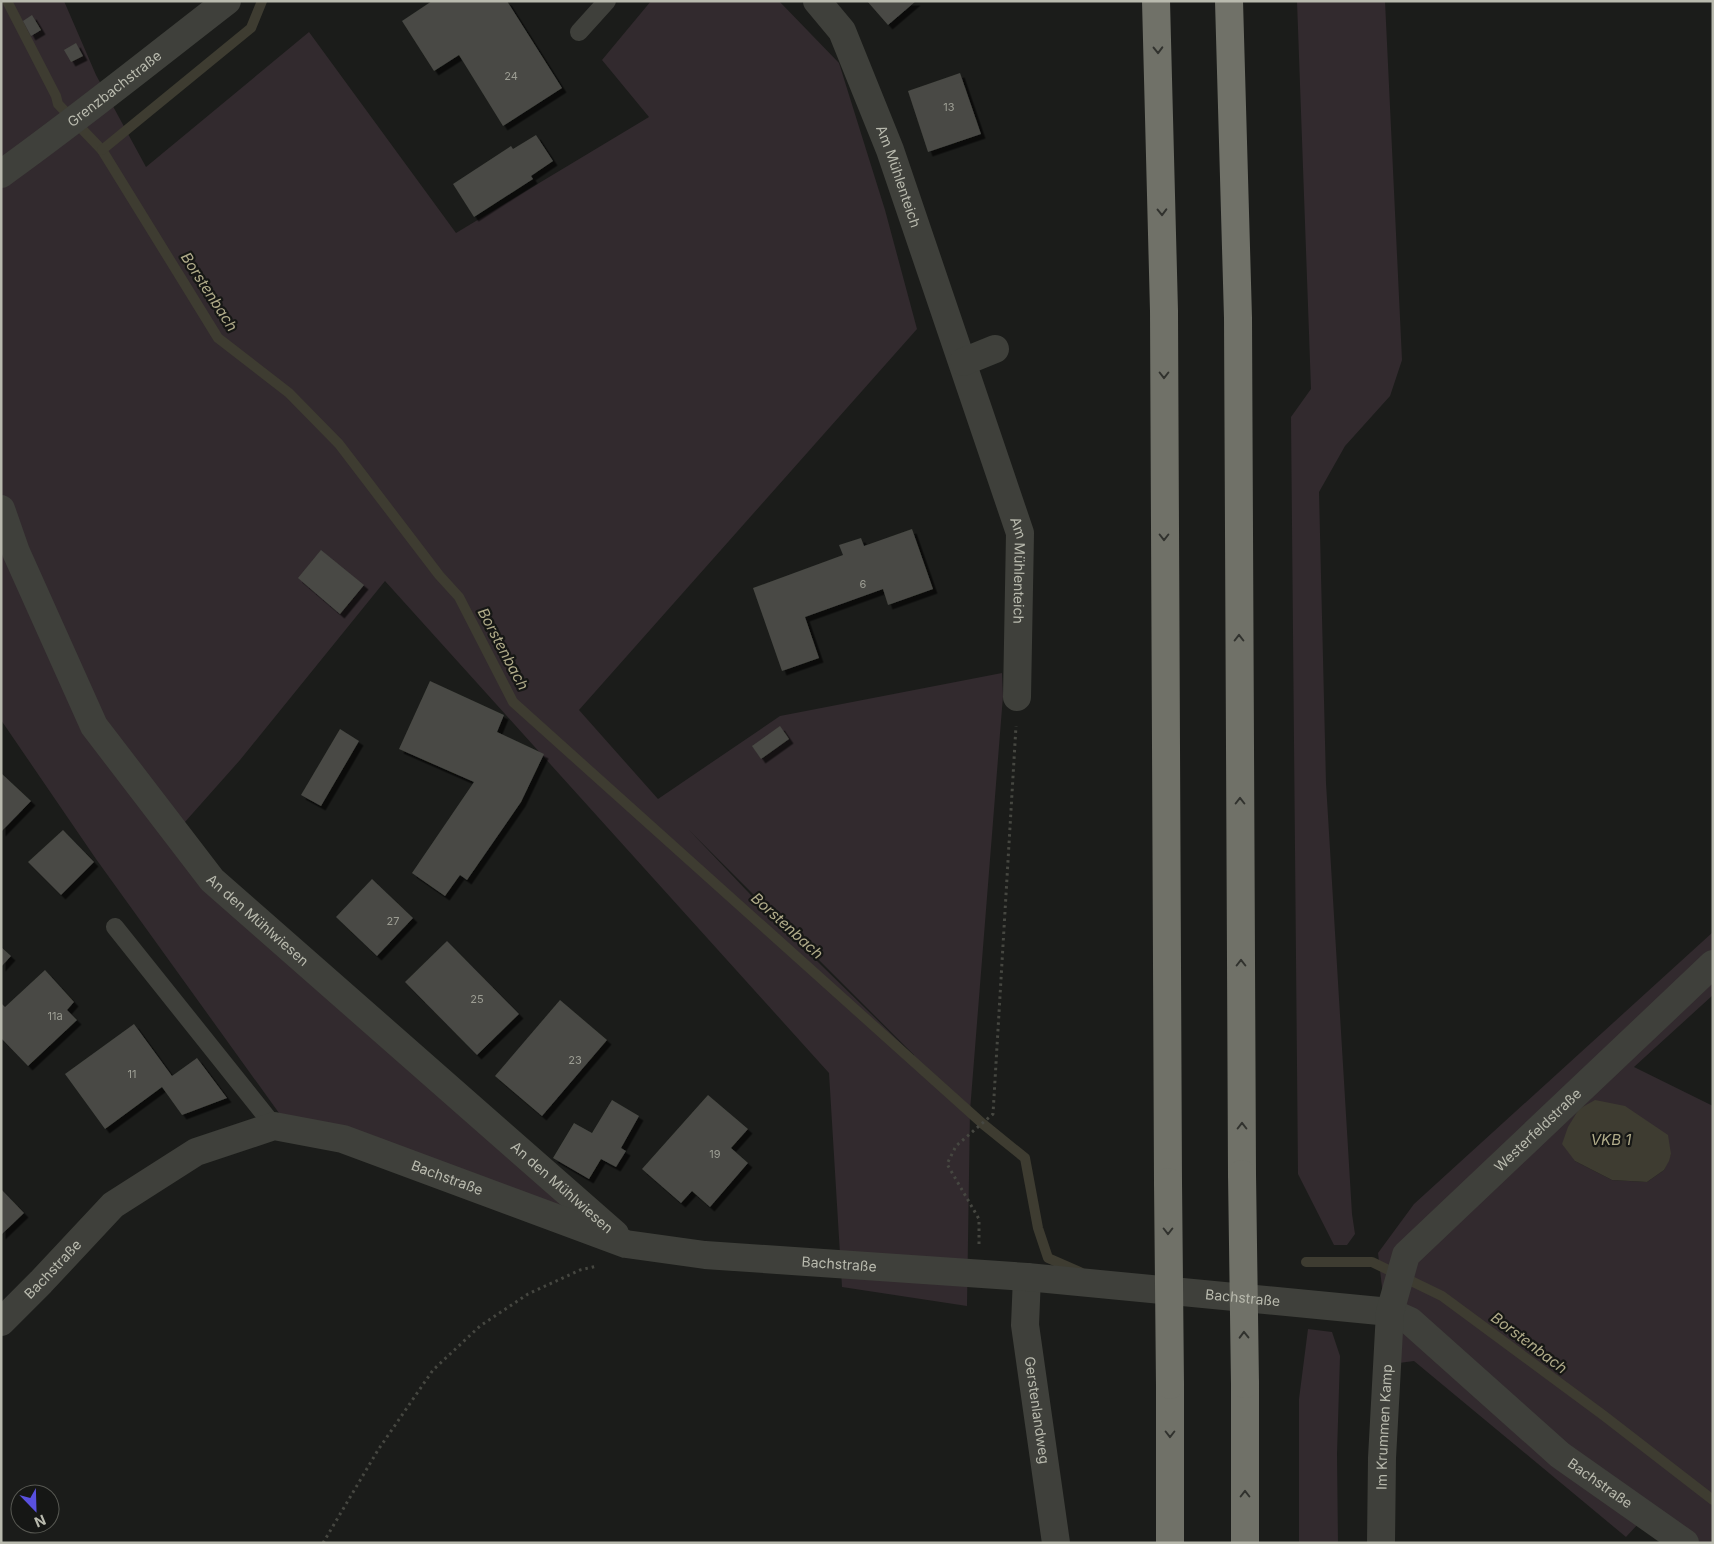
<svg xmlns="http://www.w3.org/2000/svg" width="1714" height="1544" font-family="Inter,sans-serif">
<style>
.green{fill:#322a2e;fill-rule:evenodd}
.water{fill:#3e3c31}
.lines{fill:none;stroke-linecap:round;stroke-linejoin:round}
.stream{stroke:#3e3c31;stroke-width:10}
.building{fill:#484944;filter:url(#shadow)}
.path{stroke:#464741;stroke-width:3;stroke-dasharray:2.5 4;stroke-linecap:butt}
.service{stroke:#3f403b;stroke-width:18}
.minor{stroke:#3f403b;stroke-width:28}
.motorway{stroke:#707168;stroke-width:28}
.motorway-bridge{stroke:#707168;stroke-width:28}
.oneway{stroke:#31322e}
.labels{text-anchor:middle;stroke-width:4.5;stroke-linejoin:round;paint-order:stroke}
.number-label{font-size:11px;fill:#9d9e94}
.street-label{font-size:14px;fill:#b9baae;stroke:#161715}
.water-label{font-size:15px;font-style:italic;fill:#b0ab89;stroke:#161715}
</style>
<defs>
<filter id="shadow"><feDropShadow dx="4.5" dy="4.5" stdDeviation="0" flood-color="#0009"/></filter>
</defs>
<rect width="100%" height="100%" fill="#1b1c1a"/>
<!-- green -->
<g class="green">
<path d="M 1,1 L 64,1 L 96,75 L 146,167 L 309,32 L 456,233 L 649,117 L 602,60 L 651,1 L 779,1 L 839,63 L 885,210 L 917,329 L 579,710 L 658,799 L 780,716 L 1002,673 L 1003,696 L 970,1111 L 967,1306 L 842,1287 L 829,1073 L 385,581 L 240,760 L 169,840 L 598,1232 L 284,1120 L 96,859 L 1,720 ZM 689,830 L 914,1055 L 914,1056 L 768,913 Z"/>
<path d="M 1297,1 L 1385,1 L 1402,360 L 1390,396 L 1345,446 L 1319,492 L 1326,783 L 1352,1214 L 1355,1234 L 1347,1245 L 1334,1245 L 1298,1174 L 1291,417 L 1311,389 Z"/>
<path d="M 1713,932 L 1713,995 L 1634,1067 L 1713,1106 L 1713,1543 L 1700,1543 L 1652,1509 L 1626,1537 L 1414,1361 L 1391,1364 L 1378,1253 L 1414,1204 ZM 1671,1154 L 1664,1170 L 1647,1182 L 1612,1180 L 1575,1161 Z"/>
<path d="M 1308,1329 L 1332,1332 L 1340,1356 L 1337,1454 L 1338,1543 L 1299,1543 L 1299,1399 Z"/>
</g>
<!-- water -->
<path class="water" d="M 1595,1100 L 1625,1106 L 1668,1135 L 1671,1154 L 1669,1161 L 1664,1170 L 1647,1182 L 1612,1180 L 1575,1161 L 1562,1144 L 1568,1127 L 1579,1109 Z"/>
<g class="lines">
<!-- stream -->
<g class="stream">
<path d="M 7,1 L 56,96 L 58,104 L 102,150 L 218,338 L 289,393 L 339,444 L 439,575 L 459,597 L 513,702 L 983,1124 L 1025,1158 L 1038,1228 L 1048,1258 L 1080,1272"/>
<path d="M 102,150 L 251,28 L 262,1"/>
<path d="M 1306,1262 L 1372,1262 L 1442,1296 L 1603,1415 L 1713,1500"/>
</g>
</g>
<!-- building -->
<g class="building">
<path d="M 432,1 L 507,1 L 562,88 L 503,126 L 459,55 L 434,71 L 402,21 Z"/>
<path d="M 867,1 L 916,1 L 888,25 Z"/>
<path d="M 32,15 L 41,30 L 31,36 L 23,21 Z"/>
<path d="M 76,43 L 83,56 L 71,62 L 64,50 Z"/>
<path d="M 960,73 L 981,134 L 928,152 L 908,91 Z"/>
<path d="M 536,135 L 553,161 L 531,176 L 533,179 L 474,217 L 453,184 L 511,146 L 513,149 Z"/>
<path d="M 912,529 L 933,589 L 888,605 L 883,589 L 805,617 L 819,658 L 782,671 L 753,588 L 843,555 L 839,545 L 861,538 L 864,546 Z"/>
<path d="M 321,550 L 364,585 L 340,614 L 298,578 Z"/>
<path d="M 430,681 L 504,715 L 497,732 L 544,754 L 521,802 L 467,880 L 460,875 L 445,896 L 412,873 L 474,782 L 399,749 Z"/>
<path d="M 780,726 L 789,739 L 761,759 L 752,746 Z"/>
<path d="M 340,729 L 359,741 L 321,806 L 301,795 Z"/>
<path d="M 1,773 L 31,801 L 1,832 Z"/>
<path d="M 63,830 L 94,862 L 61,895 L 28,862 Z"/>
<path d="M 372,879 L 413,918 L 377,956 L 336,917 Z"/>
<path d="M 447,941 L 519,1014 L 477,1055 L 405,982 Z"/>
<path d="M 1,947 L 11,956 L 1,967 Z"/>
<path d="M 45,970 L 74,1002 L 67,1010 L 77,1020 L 28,1066 L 1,1038 L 1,1003 L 5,1007 Z"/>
<path d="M 560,1000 L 607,1040 L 542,1116 L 495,1076 Z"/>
<path d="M 134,1024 L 172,1076 L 197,1058 L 227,1098 L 182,1115 L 162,1087 L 105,1129 L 65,1074 Z"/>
<path d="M 708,1095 L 748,1129 L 731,1148 L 748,1163 L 710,1207 L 692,1191 L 681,1203 L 642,1169 Z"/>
<path d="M 612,1100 L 639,1116 L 621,1148 L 626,1151 L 616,1167 L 601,1159 L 589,1179 L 553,1158 L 574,1123 L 592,1133 Z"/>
<path d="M 1,1189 L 24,1213 L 1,1235 Z"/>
</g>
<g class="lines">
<!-- path -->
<g class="path">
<path d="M 979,1244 L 979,1219 L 947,1164 L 956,1146 L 993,1114 L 1016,726"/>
<path d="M 323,1543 L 378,1450 L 433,1370 L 480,1326 L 528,1294 L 580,1270 L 597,1266"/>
</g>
<!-- service -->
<g class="service">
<path d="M 579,32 L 607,1"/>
<path d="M 115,927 L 274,1126"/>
</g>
<!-- minor -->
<g class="minor">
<path id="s1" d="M 817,1 L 842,31 L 890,150 L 1020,533 L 1017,697"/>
<path id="s2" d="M 1,174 C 78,119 152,59 227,1"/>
<path d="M 963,362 L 995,349"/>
<path id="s3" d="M 1,509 L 16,552 L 94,726 L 212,880 L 615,1234"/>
<path id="s4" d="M 1027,1277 L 1025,1325 L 1056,1543"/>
<path id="s5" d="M 1,1322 L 41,1282 L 113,1205 L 196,1152 L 274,1126 L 343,1139 L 626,1244 L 705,1255 L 1027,1277 L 1390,1312 L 1410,1321 L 1560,1455 L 1685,1543"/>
<path id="s6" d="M 1381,1543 L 1382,1458 L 1390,1312 L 1406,1255 L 1713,964"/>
</g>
<!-- motorway -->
<g class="motorway">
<path d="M 1156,1 L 1164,311 L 1168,1182"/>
<path d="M 1229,1 L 1238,318 L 1242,1174"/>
<path d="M 1245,1384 L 1245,1543"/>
<path d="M 1170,1385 L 1170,1543"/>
</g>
<!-- motorway-bridge -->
<g class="motorway-bridge">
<path d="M 1242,1174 L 1245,1384"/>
<path d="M 1168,1182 L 1170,1385"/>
</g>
</g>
<!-- one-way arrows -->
<defs><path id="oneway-chevron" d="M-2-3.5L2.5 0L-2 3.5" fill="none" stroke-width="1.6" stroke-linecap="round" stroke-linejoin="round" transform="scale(1.25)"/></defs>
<g class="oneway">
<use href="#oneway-chevron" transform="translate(1158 50) rotate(89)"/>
<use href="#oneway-chevron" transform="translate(1162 212) rotate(89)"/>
<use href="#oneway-chevron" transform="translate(1164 375) rotate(90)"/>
<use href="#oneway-chevron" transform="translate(1164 537) rotate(90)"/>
<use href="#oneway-chevron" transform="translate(1239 638) rotate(-90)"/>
<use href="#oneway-chevron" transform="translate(1240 801) rotate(-90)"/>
<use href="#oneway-chevron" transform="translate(1241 963) rotate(-90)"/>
<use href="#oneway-chevron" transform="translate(1242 1126) rotate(-90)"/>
<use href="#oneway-chevron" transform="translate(1168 1231) rotate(90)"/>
<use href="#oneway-chevron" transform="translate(1244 1335) rotate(-91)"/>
<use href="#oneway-chevron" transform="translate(1170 1434) rotate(90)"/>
<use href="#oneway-chevron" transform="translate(1245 1494) rotate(-90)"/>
</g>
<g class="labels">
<!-- number labels -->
<g class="number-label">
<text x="511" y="80">24</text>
<text x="949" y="111">13</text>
<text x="863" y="588">6</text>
<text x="393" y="925">27</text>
<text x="477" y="1003">25</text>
<text x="55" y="1020">11a</text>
<text x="575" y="1064">23</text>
<text x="132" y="1078">11</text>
<text x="715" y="1158">19</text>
</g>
<!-- street labels -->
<g class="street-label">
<text dy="5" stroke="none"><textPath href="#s2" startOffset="142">Grenzbachstraße</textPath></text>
<text dy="5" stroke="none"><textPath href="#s1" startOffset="195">Am Mühlenteich</textPath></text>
<text dy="5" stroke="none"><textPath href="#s1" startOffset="609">Am Mühlenteich</textPath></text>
<text dy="5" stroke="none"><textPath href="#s3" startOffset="491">An den Mühlwiesen</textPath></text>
<text dy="5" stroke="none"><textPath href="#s6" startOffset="472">Westerfeldstraße</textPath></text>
<text dy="5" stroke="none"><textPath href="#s5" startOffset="524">Bachstraße</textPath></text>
<text dy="5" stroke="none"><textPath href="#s3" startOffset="896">An den Mühlwiesen</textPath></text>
<text dy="5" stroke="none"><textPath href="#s5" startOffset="929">Bachstraße</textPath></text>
<text dy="5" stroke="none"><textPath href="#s5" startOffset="74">Bachstraße</textPath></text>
<text dy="5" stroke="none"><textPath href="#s5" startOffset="1334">Bachstraße</textPath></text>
<text dy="5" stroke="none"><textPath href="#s4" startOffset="134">Gerstenlandweg</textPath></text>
<text dy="5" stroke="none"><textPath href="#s6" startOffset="116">Im Krummen Kamp</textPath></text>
<text dy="5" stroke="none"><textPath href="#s5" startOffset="1754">Bachstraße</textPath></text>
</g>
<!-- water labels -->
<g class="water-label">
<text transform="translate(209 292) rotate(57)" y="5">Borstenbach</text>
<text transform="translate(503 649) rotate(62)" y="5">Borstenbach</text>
<text transform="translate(787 926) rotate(42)" y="5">Borstenbach</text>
<text x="1611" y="1145">VKB 1</text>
<text transform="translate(1529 1343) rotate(37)" y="5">Borstenbach</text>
</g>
</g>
<!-- border -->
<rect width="1714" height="1544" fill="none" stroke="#b9baae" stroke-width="5"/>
<!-- north arrow -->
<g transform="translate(35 1509) rotate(157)"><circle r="24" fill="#161715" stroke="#575852"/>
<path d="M0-4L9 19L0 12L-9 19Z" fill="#5950de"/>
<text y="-8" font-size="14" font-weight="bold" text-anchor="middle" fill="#b9baae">N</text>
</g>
</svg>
